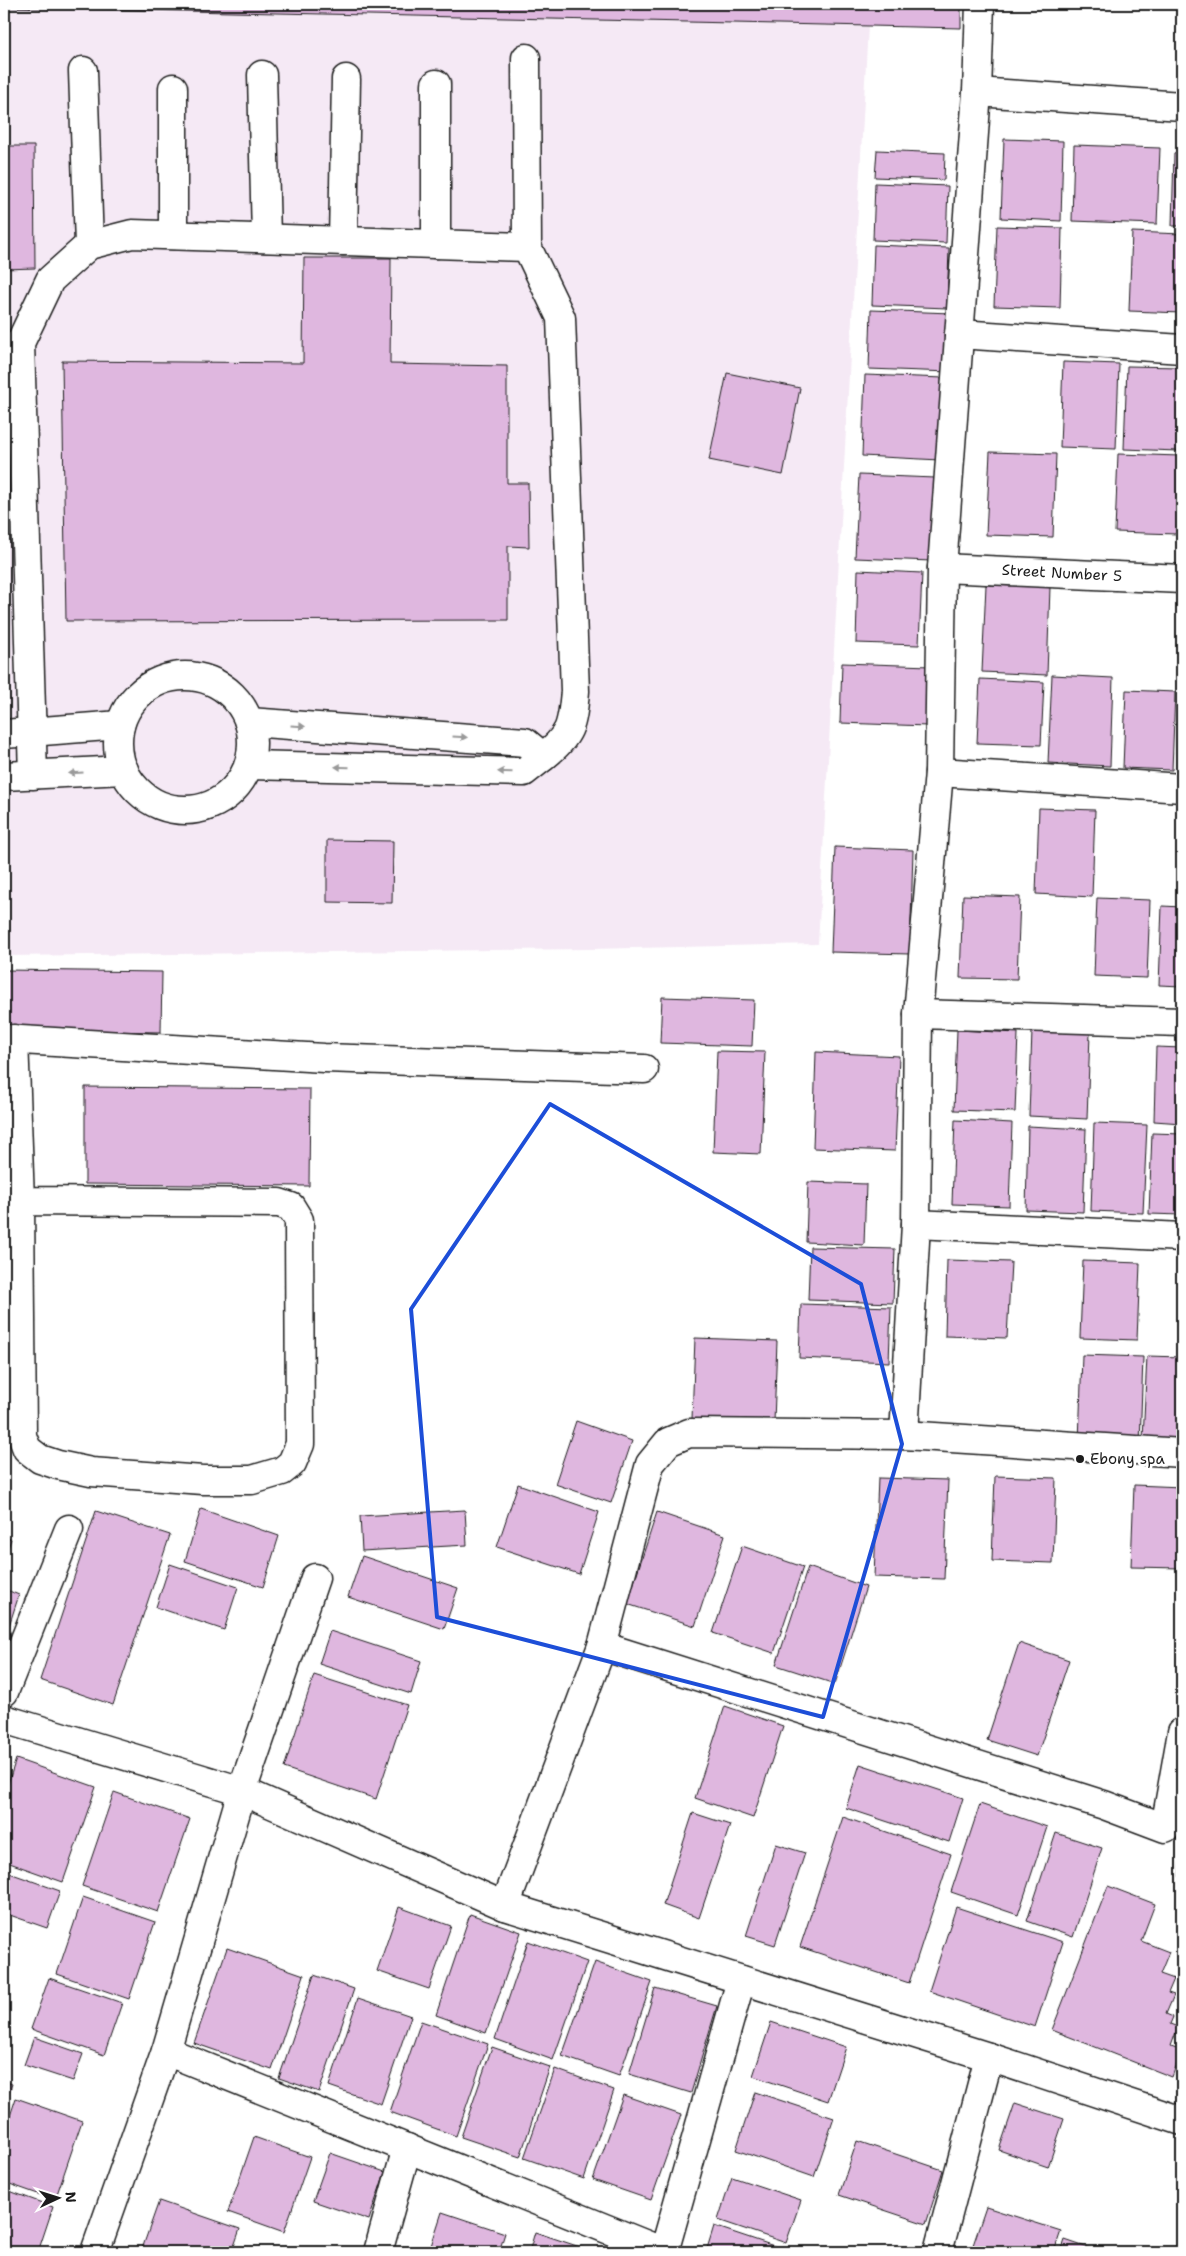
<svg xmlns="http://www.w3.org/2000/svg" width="1186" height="2256" font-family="'Shantell Sans',sans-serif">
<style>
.built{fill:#f5e9f5}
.building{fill:#dfb7df;stroke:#1c1c1c}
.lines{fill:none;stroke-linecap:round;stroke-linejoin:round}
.minor-casing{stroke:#1c1c1c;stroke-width:31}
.minor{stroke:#fff;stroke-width:28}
.oneway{fill:#999}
.marked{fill:none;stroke:#1d4ed8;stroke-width:4;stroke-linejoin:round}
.poi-dot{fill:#1c1c1c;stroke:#fff;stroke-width:2}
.labels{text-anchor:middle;stroke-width:5;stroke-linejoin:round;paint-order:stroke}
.street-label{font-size:15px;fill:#1c1c1c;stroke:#fff}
.poi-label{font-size:15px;fill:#1c1c1c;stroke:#fff;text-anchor:start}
</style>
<rect width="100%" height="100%" fill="#fff"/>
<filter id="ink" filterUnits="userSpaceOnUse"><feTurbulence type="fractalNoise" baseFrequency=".02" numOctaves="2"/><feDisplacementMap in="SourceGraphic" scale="10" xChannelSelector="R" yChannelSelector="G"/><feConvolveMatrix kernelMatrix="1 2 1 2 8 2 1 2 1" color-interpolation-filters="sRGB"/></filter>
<g filter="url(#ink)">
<!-- built -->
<path class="built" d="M 4,7 L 868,26 L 818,944 L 589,949 L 4,956 Z"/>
<!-- building -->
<g class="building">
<path d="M 4,4 L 961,4 L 961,28 L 4,7 Z"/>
<path d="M 1004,139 L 1063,141 L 1061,221 L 1001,218 Z"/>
<path d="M 1074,145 L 1160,148 L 1157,224 L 1072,221 Z"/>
<path d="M 4,146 L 34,146 L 35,268 L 4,269 Z"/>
<path d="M 877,150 L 945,153 L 944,180 L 875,177 Z"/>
<path d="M 1174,153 L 1182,153 L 1182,226 L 1172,226 Z"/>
<path d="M 875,183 L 948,186 L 946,243 L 873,240 Z"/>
<path d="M 997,226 L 1062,228 L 1060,308 L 994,306 Z"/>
<path d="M 1132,232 L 1182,234 L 1182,313 L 1129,311 Z"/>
<path d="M 874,245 L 949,248 L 947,308 L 872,305 Z"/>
<path d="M 304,258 L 391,258 L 390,364 L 507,366 L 507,483 L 528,483 L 529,547 L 508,546 L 508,620 L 66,621 L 62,361 L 303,363 Z"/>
<path d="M 871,310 L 951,313 L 950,372 L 869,369 Z"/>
<path d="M 1063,362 L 1119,364 L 1116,449 L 1060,447 Z"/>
<path d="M 1127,366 L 1181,367 L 1178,451 L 1124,449 Z"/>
<path d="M 727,373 L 800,388 L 783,475 L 709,460 Z"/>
<path d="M 865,375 L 944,378 L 940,460 L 862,456 Z"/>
<path d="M 990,452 L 1056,454 L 1053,537 L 986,535 Z"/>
<path d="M 1118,454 L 1180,456 L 1177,534 L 1115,532 Z"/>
<path d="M 859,475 L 935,478 L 932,561 L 855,558 Z"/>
<path d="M 858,570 L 922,573 L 919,645 L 856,643 Z"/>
<path d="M 986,585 L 1050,587 L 1047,675 L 982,672 Z"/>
<path d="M 842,663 L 930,666 L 928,726 L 840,723 Z"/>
<path d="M 1052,675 L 1113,678 L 1110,766 L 1048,763 Z"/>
<path d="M 980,679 L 1044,682 L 1041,745 L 977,743 Z"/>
<path d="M 1126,690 L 1175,692 L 1172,770 L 1123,768 Z"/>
<path d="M 1039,808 L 1095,810 L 1092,897 L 1036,894 Z"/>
<path d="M 327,840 L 393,841 L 392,903 L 327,902 Z"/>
<path d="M 835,847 L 913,850 L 910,954 L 831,952 Z"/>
<path d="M 963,895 L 1020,897 L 1017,979 L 960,978 Z"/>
<path d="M 1097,898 L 1150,900 L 1147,978 L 1094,976 Z"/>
<path d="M 1162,906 L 1182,907 L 1182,986 L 1159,985 Z"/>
<path d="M 4,970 L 162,972 L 161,1032 L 4,1030 Z"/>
<path d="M 662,997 L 754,1000 L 752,1046 L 660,1043 Z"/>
<path d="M 957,1030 L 1018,1033 L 1015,1112 L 954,1110 Z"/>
<path d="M 1032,1031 L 1090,1033 L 1087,1119 L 1029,1116 Z"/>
<path d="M 1156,1047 L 1182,1048 L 1182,1123 L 1154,1121 Z"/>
<path d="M 717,1051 L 765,1052 L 761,1154 L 713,1152 Z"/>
<path d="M 816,1052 L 899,1056 L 895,1151 L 813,1148 Z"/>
<path d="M 85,1087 L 310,1089 L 309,1186 L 85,1184 Z"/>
<path d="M 955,1120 L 1012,1123 L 1009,1206 L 952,1204 Z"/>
<path d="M 1094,1123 L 1147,1125 L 1143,1213 L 1091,1211 Z"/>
<path d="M 1028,1126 L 1086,1129 L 1083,1212 L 1026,1210 Z"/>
<path d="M 1152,1133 L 1182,1134 L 1182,1215 L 1149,1214 Z"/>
<path d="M 808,1182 L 866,1184 L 864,1245 L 806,1242 Z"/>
<path d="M 810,1247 L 895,1249 L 893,1303 L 808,1300 Z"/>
<path d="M 947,1260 L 1011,1262 L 1007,1338 L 945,1336 Z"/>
<path d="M 1083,1261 L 1140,1263 L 1137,1340 L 1080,1338 Z"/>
<path d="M 801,1304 L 891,1307 L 889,1362 L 799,1358 Z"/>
<path d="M 695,1338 L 777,1341 L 774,1422 L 692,1419 Z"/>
<path d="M 1082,1355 L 1143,1357 L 1140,1444 L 1079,1442 Z"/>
<path d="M 1147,1356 L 1182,1357 L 1182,1440 L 1143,1439 Z"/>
<path d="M 576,1421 L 632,1441 L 611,1503 L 555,1484 Z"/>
<path d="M 995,1476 L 1056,1478 L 1053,1563 L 992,1561 Z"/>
<path d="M 878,1478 L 948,1480 L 944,1579 L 874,1577 Z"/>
<path d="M 518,1484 L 599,1512 L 579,1574 L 497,1547 Z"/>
<path d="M 1134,1485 L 1182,1487 L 1182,1568 L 1131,1567 Z"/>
<path d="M 201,1509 L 279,1536 L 263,1587 L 185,1561 Z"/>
<path d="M 465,1510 L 467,1545 L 362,1551 L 360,1516 Z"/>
<path d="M 96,1511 L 170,1535 L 113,1705 L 40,1680 Z"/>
<path d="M 657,1512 L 725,1535 L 695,1626 L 627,1604 Z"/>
<path d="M 4,1537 L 11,1539 L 4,1561 Z"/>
<path d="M 742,1546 L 803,1567 L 774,1653 L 713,1633 Z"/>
<path d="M 362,1556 L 458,1588 L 444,1629 L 348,1597 Z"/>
<path d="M 170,1564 L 238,1587 L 224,1630 L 156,1607 Z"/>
<path d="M 808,1567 L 866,1587 L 835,1684 L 776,1665 Z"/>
<path d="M 4,1589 L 19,1595 L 4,1641 Z"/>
<path d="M 330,1631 L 421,1661 L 411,1694 L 319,1664 Z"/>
<path d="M 1019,1643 L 1069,1660 L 1037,1756 L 987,1740 Z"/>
<path d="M 314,1675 L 407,1705 L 376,1799 L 284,1768 Z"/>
<path d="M 725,1706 L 783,1726 L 753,1818 L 695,1798 Z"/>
<path d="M 16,1759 L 96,1787 L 63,1882 L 4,1861 L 4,1796 Z"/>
<path d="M 860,1764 L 963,1798 L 949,1842 L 846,1808 Z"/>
<path d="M 114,1792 L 190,1819 L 158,1912 L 82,1886 Z"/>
<path d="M 980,1804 L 1047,1827 L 1018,1915 L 951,1892 Z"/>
<path d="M 1182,1806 L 1182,1877 L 1180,1877 Z"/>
<path d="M 693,1813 L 730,1825 L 699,1918 L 663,1905 Z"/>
<path d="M 843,1817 L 951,1854 L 909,1983 L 800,1947 Z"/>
<path d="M 1056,1833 L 1102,1848 L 1073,1937 L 1027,1921 Z"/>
<path d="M 776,1844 L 805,1853 L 775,1945 L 746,1936 Z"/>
<path d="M 4,1871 L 60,1891 L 47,1928 L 4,1913 Z"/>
<path d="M 1108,1886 L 1155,1904 L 1141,1941 L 1169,1952 L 1160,1974 L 1174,1979 L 1168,1993 L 1174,1995 L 1166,2014 L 1173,2017 L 1170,2024 L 1178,2027 L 1171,2046 L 1182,2050 L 1172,2077 L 1052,2030 Z"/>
<path d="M 83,1897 L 155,1922 L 129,1999 L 57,1974 Z"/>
<path d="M 399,1907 L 451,1926 L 429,1989 L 377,1971 Z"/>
<path d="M 956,1907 L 1063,1942 L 1035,2027 L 929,1991 Z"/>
<path d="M 470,1914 L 521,1932 L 486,2033 L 436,2015 Z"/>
<path d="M 528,1941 L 587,1962 L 553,2060 L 495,2039 Z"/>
<path d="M 227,1948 L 304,1975 L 272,2070 L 194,2043 Z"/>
<path d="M 595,1962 L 652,1982 L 619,2076 L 562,2056 Z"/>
<path d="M 314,1975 L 354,1989 L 319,2092 L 279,2078 Z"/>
<path d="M 49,1978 L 122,2003 L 104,2055 L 31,2029 Z"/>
<path d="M 655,1988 L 717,2006 L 691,2093 L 629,2074 Z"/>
<path d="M 358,1998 L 411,2016 L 381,2104 L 329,2086 Z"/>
<path d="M 421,2021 L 488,2044 L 456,2136 L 390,2112 Z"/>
<path d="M 771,2022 L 846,2047 L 828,2101 L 753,2076 Z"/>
<path d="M 34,2037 L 83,2054 L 73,2081 L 24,2065 Z"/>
<path d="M 492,2047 L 550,2067 L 520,2157 L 461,2137 Z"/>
<path d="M 555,2069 L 614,2090 L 584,2179 L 524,2158 Z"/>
<path d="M 4,2081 L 12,2084 L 4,2108 Z"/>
<path d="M 755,2092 L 834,2118 L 814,2177 L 736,2150 Z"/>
<path d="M 623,2095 L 681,2115 L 651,2200 L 593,2180 Z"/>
<path d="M 16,2098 L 82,2121 L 55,2200 L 4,2182 L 4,2134 Z"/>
<path d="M 1015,2103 L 1064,2119 L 1048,2167 L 999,2150 Z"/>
<path d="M 254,2137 L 310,2157 L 284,2232 L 228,2212 Z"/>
<path d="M 857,2141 L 943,2170 L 926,2224 L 839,2195 Z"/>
<path d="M 330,2153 L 385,2172 L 369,2220 L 313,2201 Z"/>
<path d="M 732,2177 L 801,2200 L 786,2243 L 718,2220 Z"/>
<path d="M 4,2189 L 53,2207 L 38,2252 L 4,2252 Z"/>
<path d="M 159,2201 L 240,2229 L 232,2252 L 141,2252 Z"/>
<path d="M 986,2207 L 1061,2231 L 1054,2252 L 971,2251 Z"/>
<path d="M 442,2212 L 505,2233 L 499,2252 L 429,2252 Z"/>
<path d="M 714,2226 L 786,2250 L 785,2252 L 706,2252 Z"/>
<path d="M 535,2232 L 595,2252 L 529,2252 Z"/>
<path d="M 1065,2240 L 1100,2252 L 1061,2252 Z"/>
</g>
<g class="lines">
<defs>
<g id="minor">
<path d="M 526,58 L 527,247"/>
<path d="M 83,71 L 89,245"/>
<path d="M 262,75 L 266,238"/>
<path d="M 436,84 L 436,244"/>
<path d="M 173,88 L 173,235"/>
<path d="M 977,92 L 1182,106"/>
<path d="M 343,241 L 346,79"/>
<path d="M 959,334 L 1182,349"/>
<path d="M 942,568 L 1182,579"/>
<circle cx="185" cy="743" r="67"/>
<path d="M 4,734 L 120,725"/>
<path d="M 249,765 L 524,772 L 543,757 L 525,742 L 249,722"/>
<path d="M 939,772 L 1182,788"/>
<path d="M 33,775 L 20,343 L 50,280 L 89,245 L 132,234 L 527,247 L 561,318 L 575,691 C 572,726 571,735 543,757"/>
<path d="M 4,776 L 124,770"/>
<path d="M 918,1014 L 1182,1022"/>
<path d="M 4,1039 L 324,1058 L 644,1069"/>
<path d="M 14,1039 L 20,1201 L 22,1436 L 27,1449 L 40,1459 L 58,1465 L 91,1472 L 203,1480 L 252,1480 L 282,1471 L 292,1463 L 300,1444 L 299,1220 L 291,1207 L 279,1203 L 20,1201"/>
<path d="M 916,1224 L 1182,1237"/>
<path d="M 904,1435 L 1182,1453"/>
<path d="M 602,1646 L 1104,1805 L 1165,1828 L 1182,1732"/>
<path d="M 4,1692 L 69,1529"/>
<path d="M 4,1719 L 242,1791 L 505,1906 L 989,2057 L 1182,2121"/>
<path d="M 505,1906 L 602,1646 L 650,1464 L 668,1442 L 689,1433 L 904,1435 L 916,1224 L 918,1014 L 939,772 L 942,568 L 977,92 L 980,4"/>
<path d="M 166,2051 L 664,2252 L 741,1980"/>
<path d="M 95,2252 L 166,2051 L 242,1791 L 315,1578"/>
<path d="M 378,2252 L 407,2148"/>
<path d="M 938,2252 L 989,2057"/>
</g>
</defs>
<!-- minor casing -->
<use href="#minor" class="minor-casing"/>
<!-- minor -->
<use href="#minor" class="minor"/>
</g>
<!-- one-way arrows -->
<defs><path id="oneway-solid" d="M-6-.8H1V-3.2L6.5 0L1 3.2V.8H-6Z" transform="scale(1.25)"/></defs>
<g class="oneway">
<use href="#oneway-solid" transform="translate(298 726) rotate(4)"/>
<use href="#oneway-solid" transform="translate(460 737) rotate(4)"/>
<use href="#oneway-solid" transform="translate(342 767) rotate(-178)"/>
<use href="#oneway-solid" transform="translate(505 772) rotate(-178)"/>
<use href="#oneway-solid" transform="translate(76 773) rotate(177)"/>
</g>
</g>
<!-- marked area -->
<path class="marked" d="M 550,1104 L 861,1284 L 902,1444 L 823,1717 L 437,1617 L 411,1309 Z"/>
<!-- markers -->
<circle class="poi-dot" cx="1080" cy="1459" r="5"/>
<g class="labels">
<!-- street labels -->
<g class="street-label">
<text transform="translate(1062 573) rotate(3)" y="5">Street Number 5</text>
</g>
<!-- poi labels -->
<g class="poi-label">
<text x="1090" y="1464">Ebony spa</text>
</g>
</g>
<!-- margin -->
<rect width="1186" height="2256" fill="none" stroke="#fff" stroke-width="20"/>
<rect x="10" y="10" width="1166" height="2236" fill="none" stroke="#1c1c1c" stroke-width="2" filter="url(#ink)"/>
<!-- north arrow -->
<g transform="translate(58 2198) rotate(86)" stroke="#ffffff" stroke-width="4" paint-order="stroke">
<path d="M0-4L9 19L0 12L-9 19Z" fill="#1c1c1c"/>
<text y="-8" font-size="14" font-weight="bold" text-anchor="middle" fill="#1c1c1c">N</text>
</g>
</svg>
